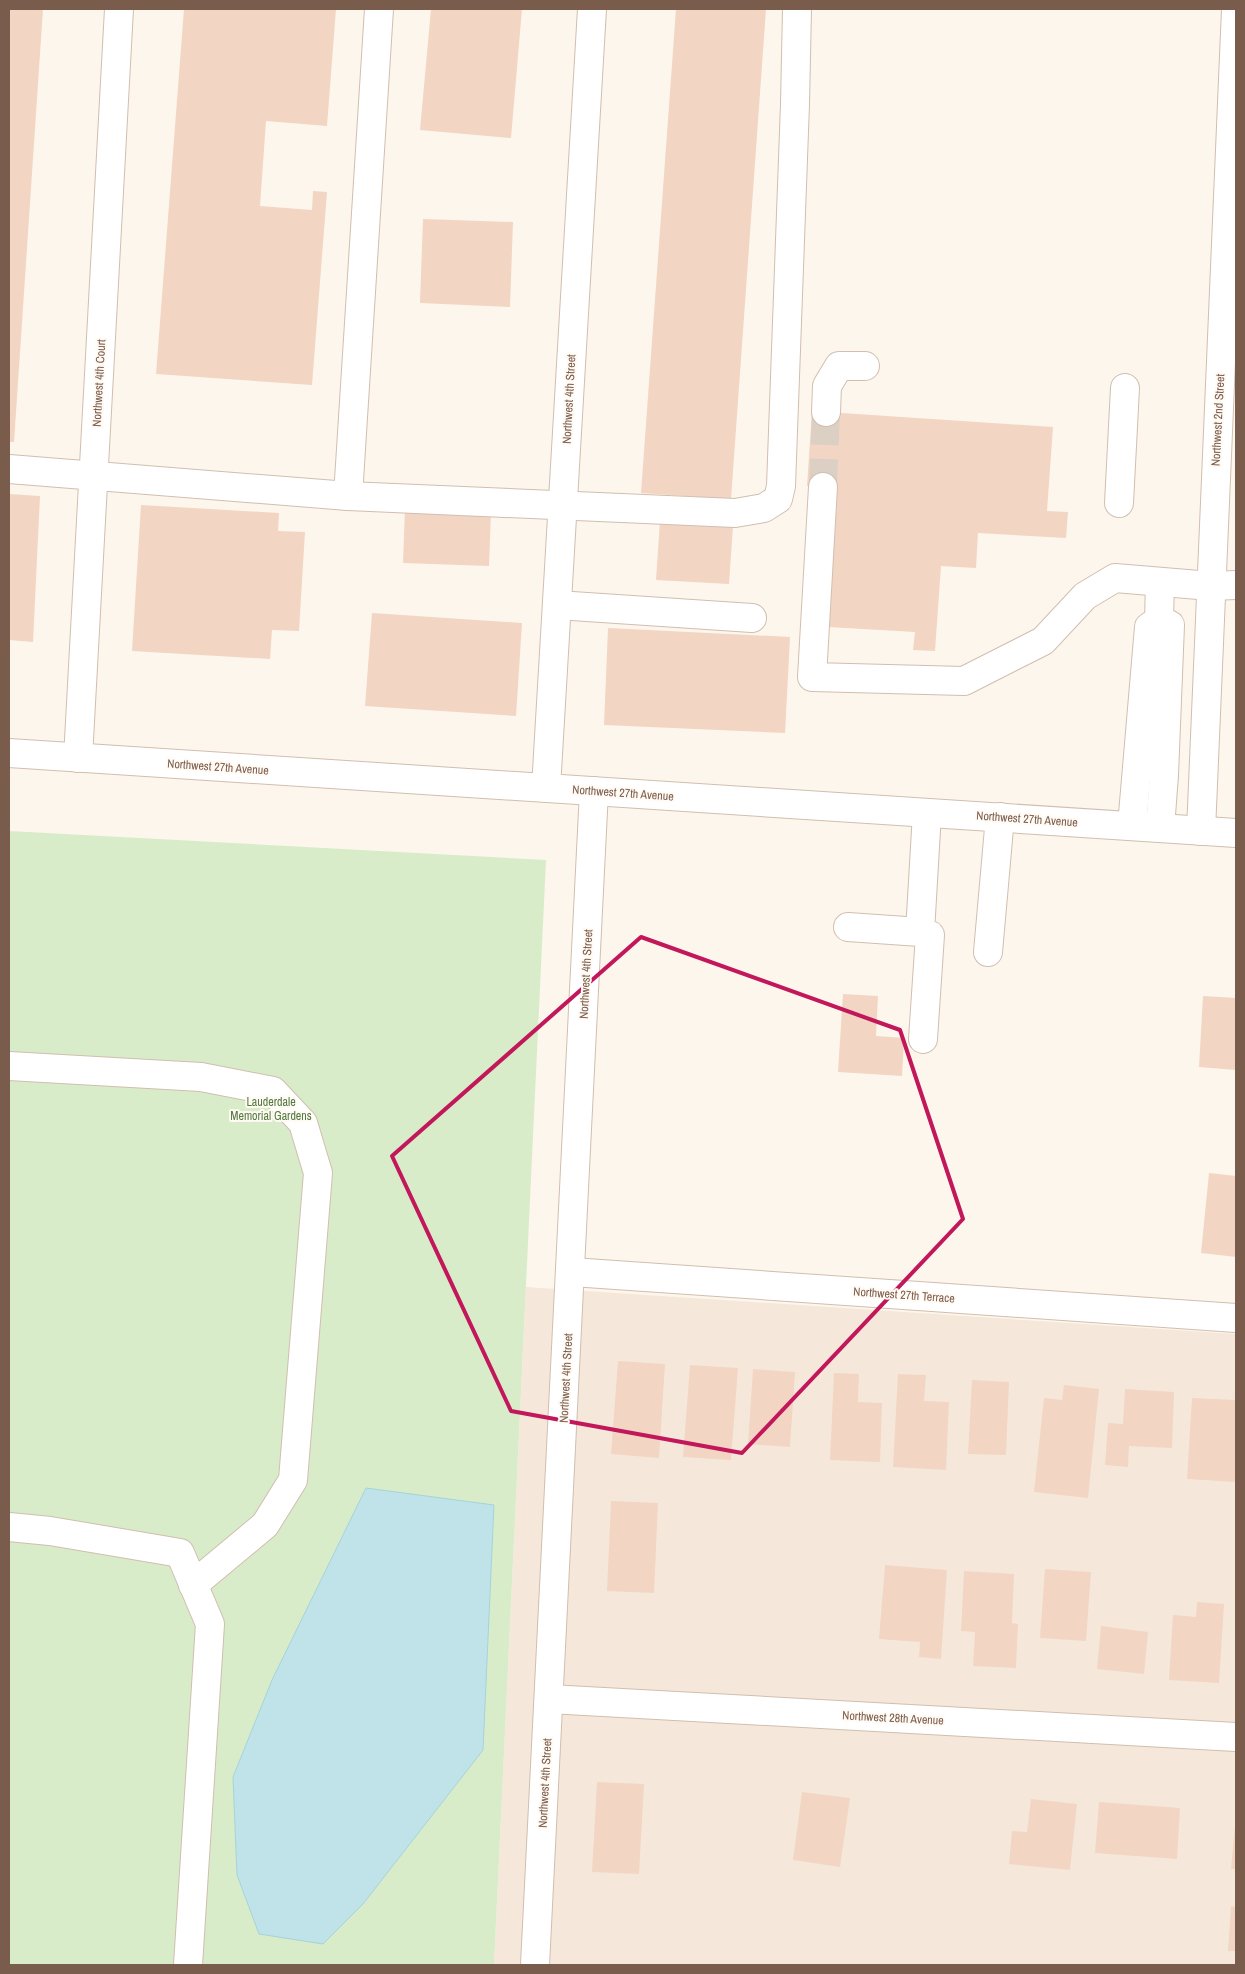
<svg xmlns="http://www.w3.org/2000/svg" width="1245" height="1974" font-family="'Archivo Narrow',sans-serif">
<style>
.residential{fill:#f5e8da}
.green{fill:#d8ecc9}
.water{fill:#bfe3e8;stroke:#a5d3da}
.building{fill:#f3d5c3}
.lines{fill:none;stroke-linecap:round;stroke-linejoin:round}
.minor-tunnel{stroke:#dcd0c4;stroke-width:28;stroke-dasharray:28 14;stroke-linecap:butt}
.minor-casing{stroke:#d1beb0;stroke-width:30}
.minor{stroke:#fff;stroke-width:28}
.marked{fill:none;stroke:#c2185b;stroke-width:4;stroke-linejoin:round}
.labels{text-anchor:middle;stroke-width:4;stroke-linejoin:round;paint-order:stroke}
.street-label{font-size:12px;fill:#7a5c4d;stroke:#fffaf3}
.park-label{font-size:12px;fill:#537a41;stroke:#fffaf3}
</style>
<rect width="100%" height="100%" fill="#fdf6ec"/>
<!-- residential -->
<path class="residential" d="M 526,1287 L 1236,1334 L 1236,1965 L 494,1965 Z"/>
<!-- green -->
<path class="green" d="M 9,831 L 546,860 L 494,1965 L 9,1965 Z"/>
<!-- water -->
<path class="water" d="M 366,1488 L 494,1505 L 483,1750 L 363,1904 L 323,1944 L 259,1934 L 237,1875 L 233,1777 L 272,1680 Z"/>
<!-- building -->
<g class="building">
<path d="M 9,9 L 43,9 L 14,442 L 9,442 Z"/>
<path d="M 184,9 L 336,9 L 327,126 L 266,121 L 260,206 L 312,210 L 313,191 L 327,192 L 312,385 L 156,374 Z"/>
<path d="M 431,9 L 522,9 L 511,138 L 420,130 Z"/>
<path d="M 676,9 L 766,9 L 731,499 L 641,493 Z"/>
<path d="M 423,219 L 513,222 L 510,307 L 420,303 Z"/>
<path d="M 812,411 L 1053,427 L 1047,511 L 1068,512 L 1066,538 L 978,533 L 976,568 L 941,566 L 935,651 L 913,650 L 915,632 L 828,627 L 837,489 L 807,486 Z"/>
<path d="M 9,494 L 40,496 L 33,642 L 9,640 Z"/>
<path d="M 141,505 L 279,513 L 278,531 L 305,532 L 299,631 L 272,630 L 270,659 L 132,651 Z"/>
<path d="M 405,508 L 491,511 L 489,566 L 403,563 Z"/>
<path d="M 660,521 L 733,526 L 729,584 L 656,580 Z"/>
<path d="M 372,613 L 522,623 L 516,716 L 365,706 Z"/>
<path d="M 608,628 L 790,637 L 785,733 L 604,725 Z"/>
<path d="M 843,994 L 878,996 L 876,1036 L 904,1038 L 902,1076 L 838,1072 Z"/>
<path d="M 1203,996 L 1236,998 L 1236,1070 L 1199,1067 Z"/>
<path d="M 1209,1173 L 1236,1176 L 1236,1257 L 1201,1253 Z"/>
<path d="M 618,1361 L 665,1364 L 659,1458 L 611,1454 Z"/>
<path d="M 690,1365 L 738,1368 L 731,1460 L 683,1457 Z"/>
<path d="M 753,1369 L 795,1372 L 790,1447 L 748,1444 Z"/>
<path d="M 834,1373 L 859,1374 L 858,1402 L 882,1403 L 880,1462 L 830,1460 Z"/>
<path d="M 898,1374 L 926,1375 L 924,1401 L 949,1402 L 946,1470 L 893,1467 Z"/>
<path d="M 972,1380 L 1009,1382 L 1006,1455 L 968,1454 Z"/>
<path d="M 1064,1385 L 1099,1389 L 1088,1498 L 1034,1492 L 1044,1398 L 1062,1400 Z"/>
<path d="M 1125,1389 L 1174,1392 L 1172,1448 L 1129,1446 L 1128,1467 L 1105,1465 L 1108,1423 L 1123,1424 Z"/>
<path d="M 1192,1398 L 1236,1400 L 1236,1482 L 1187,1479 Z"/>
<path d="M 611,1501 L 658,1503 L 654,1593 L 607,1591 Z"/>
<path d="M 885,1565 L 947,1570 L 941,1659 L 919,1657 L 920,1642 L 879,1639 Z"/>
<path d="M 1045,1569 L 1091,1572 L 1086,1641 L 1040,1638 Z"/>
<path d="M 964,1571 L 1014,1574 L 1012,1623 L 1018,1624 L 1016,1668 L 973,1666 L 975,1632 L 961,1631 Z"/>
<path d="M 1197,1602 L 1224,1604 L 1219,1683 L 1169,1680 L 1173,1615 L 1196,1617 Z"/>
<path d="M 1101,1626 L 1148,1632 L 1144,1674 L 1097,1669 Z"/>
<path d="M 597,1782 L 644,1784 L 639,1874 L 592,1872 Z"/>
<path d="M 802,1792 L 850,1798 L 840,1867 L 793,1860 Z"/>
<path d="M 1031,1799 L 1077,1804 L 1070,1870 L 1009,1864 L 1012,1831 L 1027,1832 Z"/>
<path d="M 1099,1802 L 1180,1808 L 1177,1859 L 1095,1853 Z"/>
<path d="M 1235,1825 L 1236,1825 L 1236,1869 L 1231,1869 Z"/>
<path d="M 1231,1906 L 1236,1907 L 1236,1951 L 1228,1951 Z"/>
</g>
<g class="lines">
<!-- minor-tunnel -->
<path class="minor-tunnel" d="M 823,487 L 826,412"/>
<defs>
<g id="minor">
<path d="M 826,412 L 827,386 L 839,366 L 865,366"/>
<path d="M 9,469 L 348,496 L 379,9"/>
<path d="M 823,487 L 812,677 L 964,681 L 1043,641 L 1085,596 L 1115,578 L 1211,586 L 1236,585"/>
<path d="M 348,496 L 735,513 L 764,508 L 778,499 L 781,486 L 795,104 L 797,9"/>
<path d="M 1119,503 L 1125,388"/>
<path d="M 557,605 L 752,618"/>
<path d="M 1159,620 L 1170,625 L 1164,775 L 1160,828"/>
<path d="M 9,753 L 1236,833"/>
<path d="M 78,758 L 119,9"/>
<path d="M 546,788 L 592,9"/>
<path d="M 1132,826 L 1149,627 L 1159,620 L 1160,582"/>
<path d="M 1201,831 L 1236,9"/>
<path d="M 848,927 L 920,932 L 927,813"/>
<path d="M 920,932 L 930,935 L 923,1039"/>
<path d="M 988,952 L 1000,817"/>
<path d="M 9,1066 L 201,1077 L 273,1091 L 303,1123 L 318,1173 L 293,1480 L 265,1525 L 193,1585"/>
<path d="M 572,1272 L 1236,1318"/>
<path d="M 9,1527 L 50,1531 L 180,1553 L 210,1624 L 188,1965"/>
<path d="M 549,1699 L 1236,1737"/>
<path d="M 535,1965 L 594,791"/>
</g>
</defs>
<!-- minor casing -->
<use href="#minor" class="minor-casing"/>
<!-- minor -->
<use href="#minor" class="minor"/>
</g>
<!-- marked area -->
<path class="marked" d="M 641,937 L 900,1030 L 963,1219 L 742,1453 L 511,1411 L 392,1156 Z"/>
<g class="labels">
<!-- street labels -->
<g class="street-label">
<text transform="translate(99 383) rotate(-87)" y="4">Northwest 4th Court</text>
<text transform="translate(569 399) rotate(-87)" y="4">Northwest 4th Street</text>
<text transform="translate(1218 420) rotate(-87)" y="4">Northwest 2nd Street</text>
<text transform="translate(218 767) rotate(4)" y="4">Northwest 27th Avenue</text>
<text transform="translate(623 793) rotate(4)" y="4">Northwest 27th Avenue</text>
<text transform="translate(1027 819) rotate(4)" y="4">Northwest 27th Avenue</text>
<text transform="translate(586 974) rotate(-87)" y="4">Northwest 4th Street</text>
<text transform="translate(904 1295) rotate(4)" y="4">Northwest 27th Terrace</text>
<text transform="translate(566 1378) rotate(-87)" y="4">Northwest 4th Street</text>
<text transform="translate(893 1718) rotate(3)" y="4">Northwest 28th Avenue</text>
<text transform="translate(545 1783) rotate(-87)" y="4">Northwest 4th Street</text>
</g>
<!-- park labels -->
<g class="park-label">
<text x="271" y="1106">Lauderdale<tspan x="271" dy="14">Memorial Gardens</tspan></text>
</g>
</g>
<!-- border -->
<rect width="1245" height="1974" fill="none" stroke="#7a5c4d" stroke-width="20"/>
</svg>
